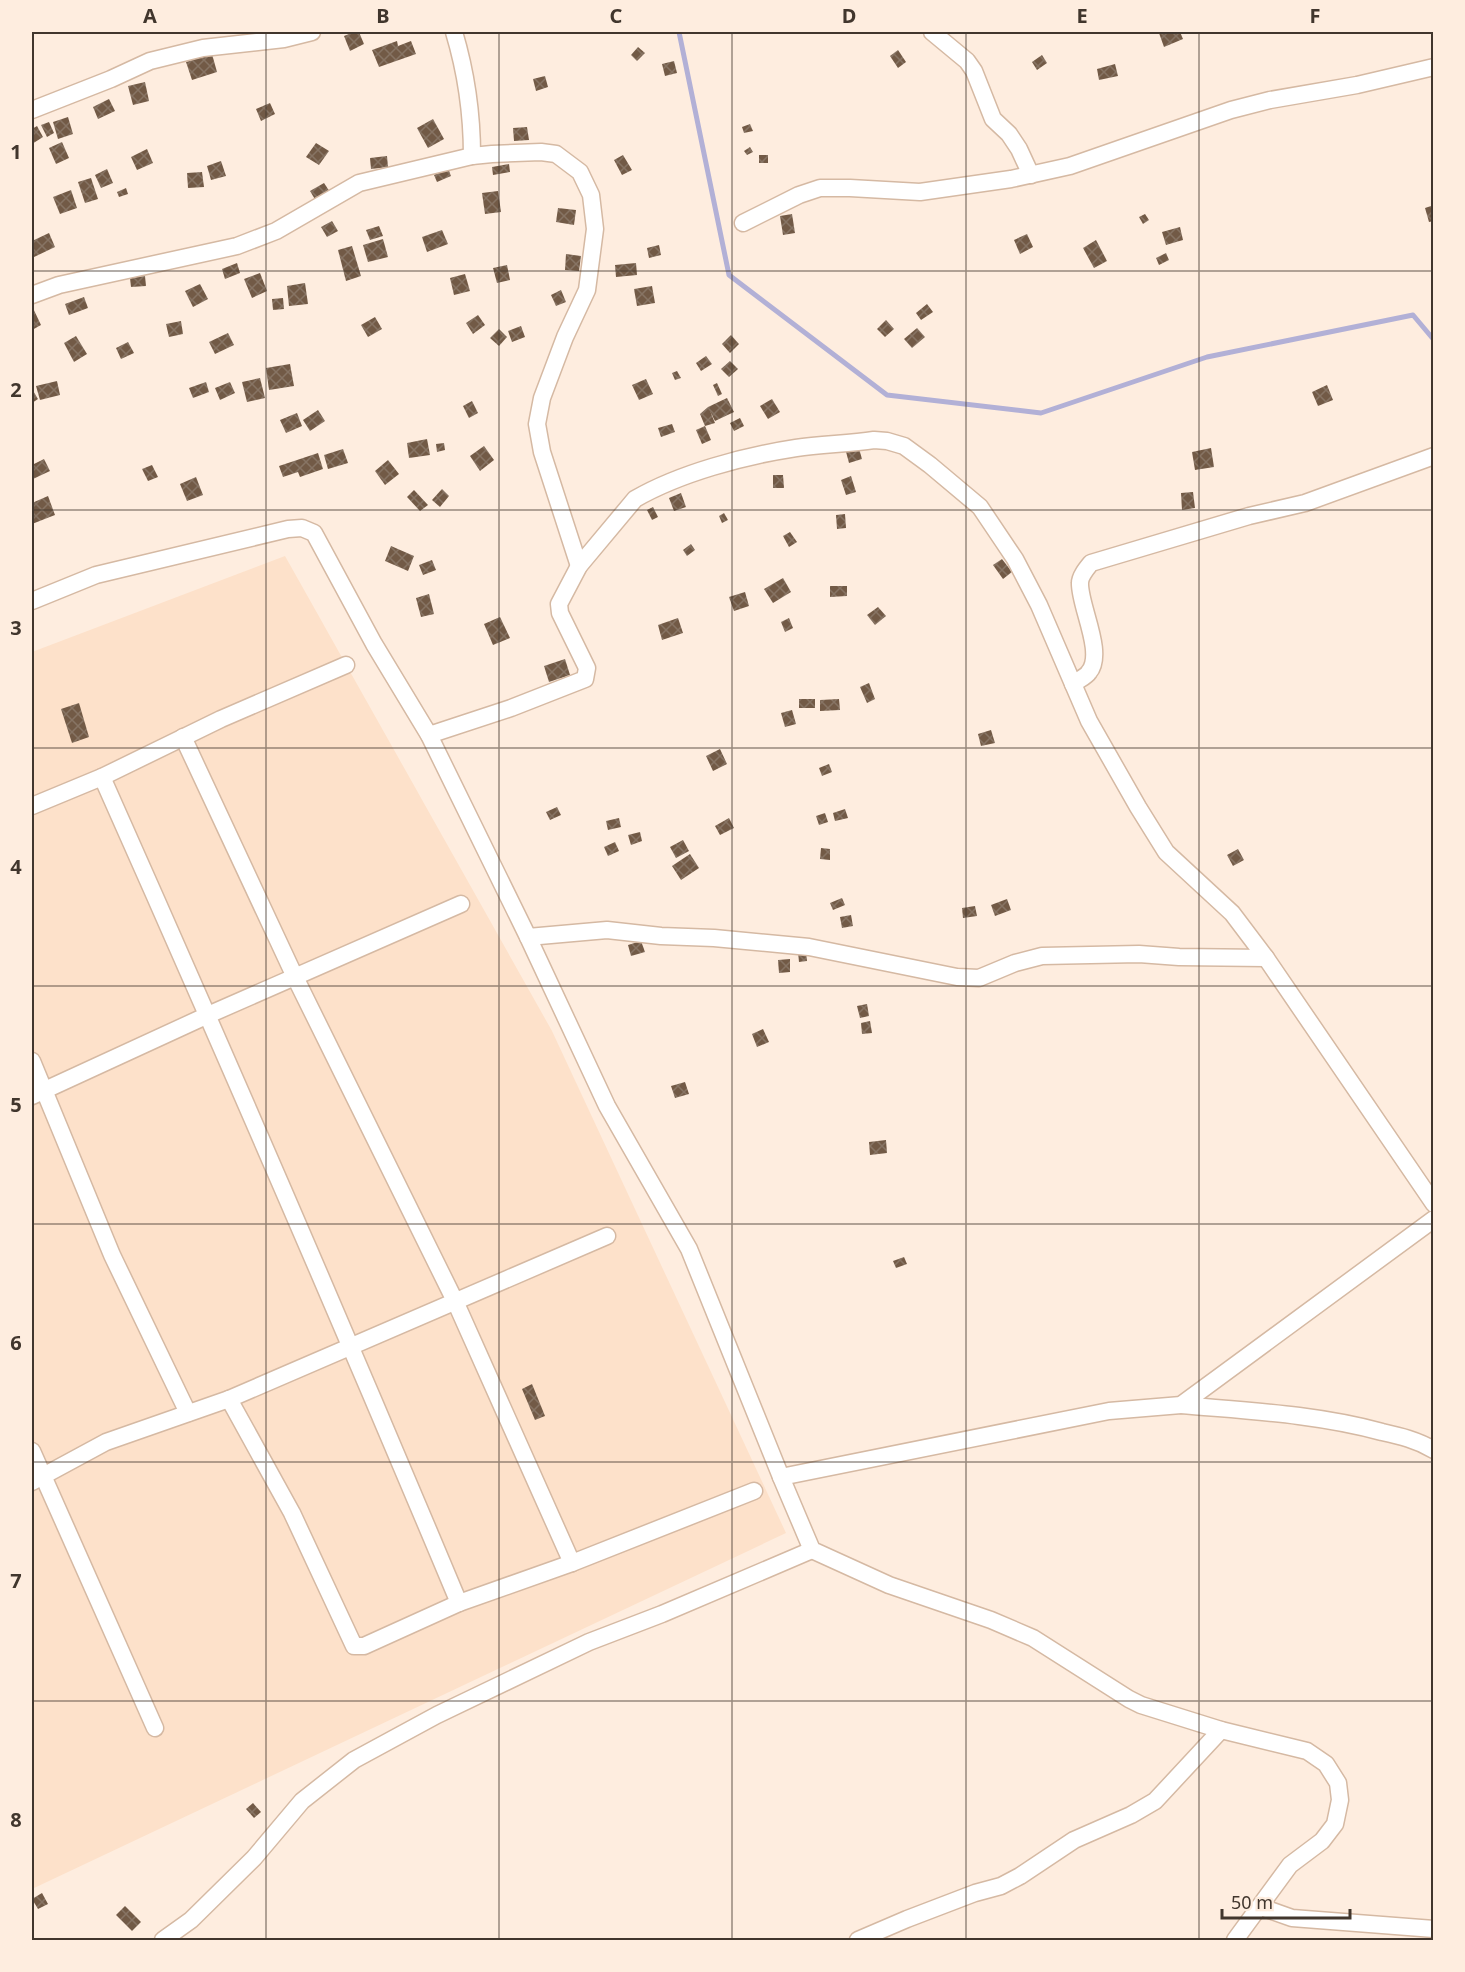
<svg xmlns="http://www.w3.org/2000/svg" width="1465" height="1972" font-family="'Noto Sans',sans-serif">
<style>
.built{fill:#fde1ca}
.lines{fill:none;stroke-linecap:round;stroke-linejoin:round}
.stream{stroke:#b2b0d6;stroke-width:5}
.building{fill:url(#building-cross-hatch)}
.minor-casing{stroke:#d5b9a3;stroke-width:19}
.minor{stroke:#fff;stroke-width:16}
.grid{fill:none;stroke:#41362d;stroke-width:1.5;stroke-opacity:0.55}
.neatline{fill:none;stroke:#41362d;stroke-width:2}
.grid-label{font-size:20px;text-anchor:middle;font-weight:bold;fill:#41362d}
</style>
<defs>
<pattern id="building-cross-hatch" width="8" height="8" patternUnits="userSpaceOnUse" patternTransform="scale(1.5)"><rect width="8" height="8" fill="#725a46"/><path d="M0 0l8 8M0 8l8-8" fill="none" stroke="#877464"/></pattern>
</defs>
<rect width="100%" height="100%" fill="#feeddf"/>
<!-- built -->
<path class="built" d="M 285,556 L 552,1031 L 786,1533 L 32,1889 L 32,652 Z"/>
<g class="lines">
<!-- stream -->
<path class="stream" d="M 679,32 L 729,275 L 887,395 L 1041,413 L 1207,357 L 1413,315 L 1434,340"/>
</g>
<!-- building -->
<g class="building">
<path d="M 354,32 L 359,32 L 364,44 L 350,51 L 344,36 Z"/>
<path d="M 1162,32 L 1180,32 L 1183,39 L 1164,47 L 1159,33 Z"/>
<path d="M 397,41 L 398,46 L 411,41 L 416,54 L 379,67 L 372,50 Z"/>
<path d="M 638,47 L 645,53 L 637,61 L 631,55 Z"/>
<path d="M 898,50 L 906,62 L 898,68 L 890,56 Z"/>
<path d="M 212,54 L 217,72 L 192,80 L 186,62 Z"/>
<path d="M 1042,55 L 1047,63 L 1037,70 L 1032,62 Z"/>
<path d="M 674,61 L 677,73 L 665,76 L 662,64 Z"/>
<path d="M 1115,64 L 1118,76 L 1099,80 L 1097,69 Z"/>
<path d="M 545,76 L 548,87 L 536,91 L 533,79 Z"/>
<path d="M 145,82 L 149,101 L 133,105 L 128,86 Z"/>
<path d="M 109,99 L 115,111 L 98,119 L 93,107 Z"/>
<path d="M 270,103 L 275,114 L 261,121 L 256,109 Z"/>
<path d="M 68,117 L 73,134 L 58,139 L 53,122 Z"/>
<path d="M 433,119 L 444,139 L 428,148 L 417,128 Z"/>
<path d="M 49,122 L 54,133 L 47,137 L 41,125 Z"/>
<path d="M 750,124 L 753,131 L 744,133 L 742,127 Z"/>
<path d="M 37,126 L 43,137 L 32,144 L 32,129 Z"/>
<path d="M 527,127 L 529,140 L 514,141 L 513,128 Z"/>
<path d="M 62,142 L 69,158 L 56,164 L 49,148 Z"/>
<path d="M 316,143 L 329,151 L 319,165 L 306,157 Z"/>
<path d="M 750,147 L 753,152 L 747,155 L 744,151 Z"/>
<path d="M 147,149 L 153,163 L 137,170 L 131,157 Z"/>
<path d="M 623,155 L 632,170 L 622,175 L 614,160 Z"/>
<rect x="759" y="155" width="9" height="8"/>
<path d="M 387,156 L 388,167 L 371,169 L 370,158 Z"/>
<path d="M 221,161 L 226,176 L 211,180 L 207,166 Z"/>
<path d="M 509,164 L 510,172 L 493,175 L 492,167 Z"/>
<path d="M 448,168 L 451,176 L 437,182 L 434,175 Z"/>
<path d="M 107,169 L 113,183 L 101,188 L 95,175 Z"/>
<path d="M 202,172 L 204,187 L 188,188 L 187,173 Z"/>
<path d="M 91,178 L 98,199 L 85,203 L 78,182 Z"/>
<path d="M 324,183 L 330,192 L 316,201 L 310,191 Z"/>
<path d="M 126,188 L 128,194 L 119,197 L 117,192 Z"/>
<path d="M 71,190 L 77,208 L 60,214 L 53,197 Z"/>
<path d="M 498,191 L 501,212 L 485,214 L 482,193 Z"/>
<path d="M 1434,205 L 1434,221 L 1429,222 L 1425,208 Z"/>
<path d="M 558,208 L 576,210 L 574,225 L 556,222 Z"/>
<path d="M 792,214 L 795,233 L 783,235 L 780,216 Z"/>
<path d="M 1145,214 L 1149,220 L 1143,224 L 1139,217 Z"/>
<path d="M 332,221 L 338,231 L 327,237 L 321,227 Z"/>
<path d="M 379,226 L 383,236 L 370,240 L 366,230 Z"/>
<path d="M 1180,227 L 1183,240 L 1166,245 L 1162,232 Z"/>
<path d="M 442,230 L 448,244 L 427,252 L 422,237 Z"/>
<path d="M 49,233 L 55,247 L 32,258 L 32,241 Z"/>
<path d="M 1027,234 L 1033,247 L 1020,254 L 1014,240 Z"/>
<path d="M 383,239 L 388,257 L 368,262 L 363,245 Z"/>
<path d="M 1096,240 L 1107,261 L 1094,268 L 1083,248 Z"/>
<path d="M 659,245 L 661,255 L 649,258 L 647,248 Z"/>
<path d="M 352,246 L 361,276 L 346,281 L 338,250 Z"/>
<path d="M 1166,253 L 1169,260 L 1159,265 L 1156,258 Z"/>
<path d="M 566,254 L 581,256 L 579,271 L 565,270 Z"/>
<path d="M 237,263 L 240,273 L 225,279 L 222,269 Z"/>
<path d="M 636,263 L 637,275 L 616,277 L 615,265 Z"/>
<path d="M 507,265 L 510,280 L 497,283 L 493,268 Z"/>
<path d="M 260,273 L 267,291 L 252,298 L 244,279 Z"/>
<path d="M 465,274 L 470,291 L 454,295 L 450,278 Z"/>
<path d="M 145,276 L 146,286 L 131,287 L 130,278 Z"/>
<path d="M 305,283 L 308,304 L 289,306 L 287,286 Z"/>
<path d="M 200,284 L 208,299 L 193,307 L 185,291 Z"/>
<path d="M 652,286 L 655,303 L 637,306 L 634,289 Z"/>
<path d="M 561,290 L 566,302 L 556,306 L 551,295 Z"/>
<path d="M 84,297 L 88,308 L 69,315 L 65,304 Z"/>
<path d="M 283,298 L 284,309 L 273,310 L 272,299 Z"/>
<path d="M 927,304 L 933,312 L 921,320 L 916,313 Z"/>
<path d="M 32,306 L 41,325 L 32,330 Z"/>
<path d="M 478,315 L 485,325 L 473,334 L 466,323 Z"/>
<path d="M 375,317 L 382,329 L 368,337 L 361,325 Z"/>
<path d="M 886,320 L 894,329 L 885,337 L 877,329 Z"/>
<path d="M 181,321 L 183,334 L 169,337 L 166,324 Z"/>
<path d="M 521,326 L 525,337 L 512,342 L 508,331 Z"/>
<path d="M 917,328 L 925,337 L 912,348 L 904,339 Z"/>
<path d="M 499,329 L 507,337 L 499,346 L 490,338 Z"/>
<path d="M 228,333 L 234,345 L 215,354 L 209,342 Z"/>
<path d="M 731,335 L 739,344 L 730,353 L 722,344 Z"/>
<path d="M 76,336 L 87,354 L 74,362 L 64,343 Z"/>
<path d="M 128,342 L 134,353 L 121,359 L 116,348 Z"/>
<path d="M 706,356 L 712,364 L 701,371 L 696,363 Z"/>
<path d="M 730,361 L 738,369 L 729,377 L 721,369 Z"/>
<path d="M 290,364 L 294,386 L 269,390 L 266,368 Z"/>
<path d="M 677,371 L 681,378 L 675,380 L 672,373 Z"/>
<path d="M 260,378 L 265,398 L 247,402 L 242,382 Z"/>
<path d="M 646,379 L 653,394 L 639,400 L 632,385 Z"/>
<path d="M 57,381 L 60,395 L 40,400 L 36,386 Z"/>
<path d="M 206,382 L 209,392 L 193,398 L 189,388 Z"/>
<path d="M 230,382 L 235,393 L 220,400 L 215,388 Z"/>
<path d="M 717,383 L 722,394 L 718,396 L 713,385 Z"/>
<path d="M 1327,385 L 1333,400 L 1318,406 L 1312,392 Z"/>
<path d="M 32,389 L 38,399 L 32,403 Z"/>
<path d="M 727,398 L 734,412 L 715,421 L 710,411 L 715,423 L 705,426 L 700,414 L 708,407 Z"/>
<path d="M 772,399 L 780,412 L 768,419 L 760,406 Z"/>
<path d="M 472,401 L 478,413 L 469,418 L 463,406 Z"/>
<path d="M 318,410 L 325,421 L 310,431 L 303,420 Z"/>
<path d="M 297,413 L 302,426 L 286,433 L 280,420 Z"/>
<path d="M 740,418 L 744,426 L 734,431 L 730,423 Z"/>
<path d="M 672,424 L 675,432 L 661,437 L 658,428 Z"/>
<path d="M 705,426 L 711,440 L 702,444 L 696,430 Z"/>
<path d="M 427,439 L 430,455 L 409,458 L 407,443 Z"/>
<path d="M 444,443 L 445,450 L 437,452 L 436,444 Z"/>
<path d="M 858,445 L 862,459 L 849,463 L 845,448 Z"/>
<path d="M 484,446 L 494,460 L 480,471 L 470,456 Z"/>
<path d="M 1211,448 L 1214,467 L 1195,470 L 1192,452 Z"/>
<path d="M 343,449 L 348,463 L 328,469 L 324,455 Z"/>
<path d="M 318,453 L 323,469 L 300,477 L 298,472 L 283,477 L 279,466 Z"/>
<path d="M 44,459 L 50,471 L 33,479 L 32,465 Z"/>
<path d="M 388,460 L 399,474 L 385,485 L 375,471 Z"/>
<path d="M 152,465 L 158,477 L 148,481 L 142,469 Z"/>
<path d="M 773,475 L 783,475 L 784,488 L 773,488 Z"/>
<path d="M 851,476 L 856,492 L 846,495 L 841,480 Z"/>
<path d="M 196,477 L 203,495 L 187,501 L 180,484 Z"/>
<path d="M 442,489 L 449,496 L 440,507 L 432,500 Z"/>
<path d="M 414,490 L 428,505 L 420,511 L 407,497 Z"/>
<path d="M 1193,492 L 1195,508 L 1182,510 L 1181,493 Z"/>
<path d="M 681,493 L 686,507 L 674,511 L 669,498 Z"/>
<path d="M 48,496 L 55,515 L 32,524 L 32,503 Z"/>
<path d="M 653,507 L 658,517 L 652,520 L 647,510 Z"/>
<path d="M 724,513 L 728,520 L 722,523 L 719,516 Z"/>
<path d="M 845,514 L 846,528 L 837,529 L 836,515 Z"/>
<path d="M 790,532 L 797,542 L 789,547 L 783,536 Z"/>
<path d="M 691,544 L 695,550 L 687,556 L 683,550 Z"/>
<path d="M 391,546 L 414,556 L 408,571 L 385,561 Z"/>
<path d="M 1002,559 L 1012,572 L 1003,579 L 993,565 Z"/>
<path d="M 432,560 L 436,570 L 423,575 L 419,565 Z"/>
<path d="M 783,578 L 791,592 L 773,603 L 764,589 Z"/>
<path d="M 830,586 L 847,586 L 847,596 L 830,597 Z"/>
<path d="M 745,592 L 749,606 L 734,611 L 729,597 Z"/>
<path d="M 429,594 L 434,614 L 421,617 L 416,598 Z"/>
<path d="M 878,607 L 886,616 L 875,625 L 867,615 Z"/>
<path d="M 500,617 L 510,638 L 493,645 L 484,624 Z"/>
<path d="M 678,618 L 683,633 L 662,640 L 658,625 Z"/>
<path d="M 789,618 L 793,628 L 785,632 L 781,622 Z"/>
<path d="M 565,659 L 570,675 L 549,682 L 544,666 Z"/>
<path d="M 869,683 L 875,699 L 867,703 L 860,687 Z"/>
<rect x="799" y="699" width="16" height="9"/>
<path d="M 839,699 L 840,710 L 820,711 L 820,700 Z"/>
<path d="M 79,703 L 89,737 L 72,743 L 61,709 Z"/>
<path d="M 792,710 L 796,724 L 785,727 L 781,713 Z"/>
<path d="M 991,730 L 995,743 L 981,746 L 978,734 Z"/>
<path d="M 720,749 L 727,764 L 713,771 L 706,756 Z"/>
<path d="M 829,764 L 832,772 L 822,776 L 819,768 Z"/>
<path d="M 557,807 L 561,815 L 550,820 L 546,812 Z"/>
<path d="M 845,809 L 848,818 L 835,821 L 833,813 Z"/>
<path d="M 825,813 L 828,822 L 819,825 L 816,816 Z"/>
<path d="M 619,818 L 621,827 L 608,830 L 606,821 Z"/>
<path d="M 729,818 L 734,828 L 720,835 L 715,826 Z"/>
<path d="M 640,832 L 642,841 L 631,845 L 628,835 Z"/>
<path d="M 683,840 L 689,851 L 676,858 L 670,847 Z"/>
<path d="M 615,842 L 619,851 L 608,856 L 604,847 Z"/>
<path d="M 821,848 L 830,849 L 830,860 L 820,859 Z"/>
<path d="M 1238,849 L 1244,860 L 1233,866 L 1227,855 Z"/>
<path d="M 690,854 L 699,868 L 681,880 L 672,866 Z"/>
<path d="M 842,898 L 845,905 L 833,910 L 830,903 Z"/>
<path d="M 1007,899 L 1011,910 L 995,916 L 991,905 Z"/>
<path d="M 975,906 L 977,916 L 963,918 L 962,908 Z"/>
<path d="M 851,915 L 853,926 L 842,928 L 840,917 Z"/>
<path d="M 641,941 L 645,952 L 631,956 L 628,945 Z"/>
<path d="M 806,951 L 807,961 L 799,962 L 798,952 Z"/>
<path d="M 790,959 L 790,972 L 779,973 L 778,960 Z"/>
<path d="M 867,1004 L 869,1016 L 860,1018 L 857,1006 Z"/>
<path d="M 870,1021 L 872,1033 L 862,1034 L 861,1023 Z"/>
<path d="M 763,1029 L 769,1042 L 757,1047 L 752,1034 Z"/>
<path d="M 685,1082 L 689,1094 L 675,1098 L 671,1086 Z"/>
<path d="M 886,1140 L 887,1153 L 870,1155 L 869,1142 Z"/>
<path d="M 904,1257 L 907,1264 L 896,1268 L 893,1261 Z"/>
<path d="M 532,1384 L 545,1416 L 535,1420 L 522,1389 Z"/>
<path d="M 253,1803 L 261,1812 L 254,1818 L 246,1809 Z"/>
<path d="M 42,1893 L 48,1904 L 38,1909 L 32,1899 Z"/>
<path d="M 125,1906 L 141,1922 L 132,1931 L 116,1915 Z"/>
</g>
<g class="lines">
<defs>
<g id="minor">
<path d="M 454,32 C 466,72 472,114 472,156"/>
<path d="M 932,32 L 967,61 L 974,71 L 993,119 L 1009,134 L 1019,149 L 1031,175"/>
<path d="M 32,110 L 111,79 L 150,61 L 203,48 L 284,39 L 312,32"/>
<path d="M 743,223 L 799,195 L 820,188 L 850,188 L 920,192 L 1011,179 L 1070,166 L 1231,110 L 1270,100 L 1357,85 L 1434,67"/>
<path d="M 32,295 L 59,285 L 237,246 L 276,231 L 359,183 L 472,156 L 492,154 L 541,152 L 556,154 L 580,172 L 591,195 L 595,229 L 587,290 L 565,337 L 542,398 L 537,424 L 542,452 L 579,566"/>
<path d="M 32,601 L 96,575 L 288,529 L 302,528 L 314,533 L 374,644 L 429,735 L 528,937 L 607,1106 L 689,1249 L 781,1477 L 1109,1411 L 1181,1405 L 1434,1219"/>
<path d="M 1073,684 C 1078,680 1086,677 1089,672 C 1105,653 1079,605 1080,583 C 1080,576 1087,568 1091,563 L 1249,516 L 1305,503 L 1434,456"/>
<path d="M 429,735 L 511,708 L 585,679 L 587,668 L 560,613 L 559,604 L 579,566 L 635,499 C 680,473 744,456 796,448 C 822,444 848,444 874,440 L 887,441 L 904,446 L 930,465 L 980,507 L 1015,559 L 1039,605 L 1089,721 L 1138,807 L 1166,852 L 1232,913 L 1266,958 L 1434,1204"/>
<path d="M 183,737 L 295,977 L 455,1301 L 572,1563"/>
<path d="M 102,777 C 224,1051 343,1326 459,1603"/>
<path d="M 32,806 L 102,777 L 221,719 L 346,665"/>
<path d="M 528,937 L 607,930 L 661,936 L 714,938 L 809,947 L 957,977 L 979,978 L 1015,963 L 1042,956 L 1139,954 L 1179,957 L 1266,958"/>
<path d="M 32,1061 L 112,1255 L 188,1413"/>
<path d="M 32,1096 L 208,1015 L 461,904"/>
<path d="M 229,1399 L 292,1513 L 354,1646 L 364,1646 L 459,1603 L 572,1563 L 754,1491"/>
<path d="M 1181,1405 C 1248,1411 1316,1414 1382,1432 C 1400,1436 1417,1440 1434,1450"/>
<path d="M 32,1451 L 155,1728"/>
<path d="M 781,1477 L 812,1550 L 889,1585 L 991,1620 L 1033,1638 L 1129,1699 L 1141,1705 L 1221,1730 L 1307,1751 L 1326,1764 L 1338,1783 L 1340,1800 L 1335,1824 L 1322,1841 L 1290,1865 L 1235,1940"/>
<path d="M 32,1482 L 106,1442 L 229,1399 L 607,1236"/>
<path d="M 1261,1907 L 1292,1918 L 1434,1929"/>
<path d="M 163,1940 L 191,1920 L 254,1858 L 302,1801 L 354,1760 L 437,1715 L 589,1642 L 662,1614 L 812,1550"/>
<path d="M 858,1940 L 907,1919 L 975,1893 L 1001,1886 L 1020,1876 L 1074,1840 L 1131,1815 L 1155,1801 L 1221,1730"/>
</g>
</defs>
<!-- minor casing -->
<use href="#minor" class="minor-casing"/>
<!-- minor -->
<use href="#minor" class="minor"/>
</g>
<!-- grid -->
<path class="grid" d="M 266,32 L 266,1940M 499,32 L 499,1940M 732,32 L 732,1940M 966,32 L 966,1940M 1199,32 L 1199,1940M 32,271 L 1434,271M 32,510 L 1434,510M 32,748 L 1434,748M 32,986 L 1434,986M 32,1224 L 1434,1224M 32,1462 L 1434,1462M 32,1701 L 1434,1701"/>
<!-- border -->
<rect width="1465" height="1972" fill="none" stroke="#feeddf" stroke-width="66"/>
<!-- scale -->
<path d="M1222 1909v9h128v-9" fill="none" stroke="#41362d" stroke-width="3"/>
<text x="1231" y="1909" font-size="18" fill="#41362d" stroke="#feeddf" stroke-width="4.5" paint-order="stroke">50 m</text>
<rect x="33" y="33" width="1399" height="1906" class="neatline"/>
<g class="grid-label">
<text x="150" y="23">A</text>
<text x="383" y="23">B</text>
<text x="616" y="23">C</text>
<text x="849" y="23">D</text>
<text x="1082" y="23">E</text>
<text x="1315" y="23">F</text>
<text x="16" y="159">1</text>
<text x="16" y="397">2</text>
<text x="16" y="635">3</text>
<text x="16" y="874">4</text>
<text x="16" y="1112">5</text>
<text x="16" y="1350">6</text>
<text x="16" y="1588">7</text>
<text x="16" y="1827">8</text>
</g>
</svg>
